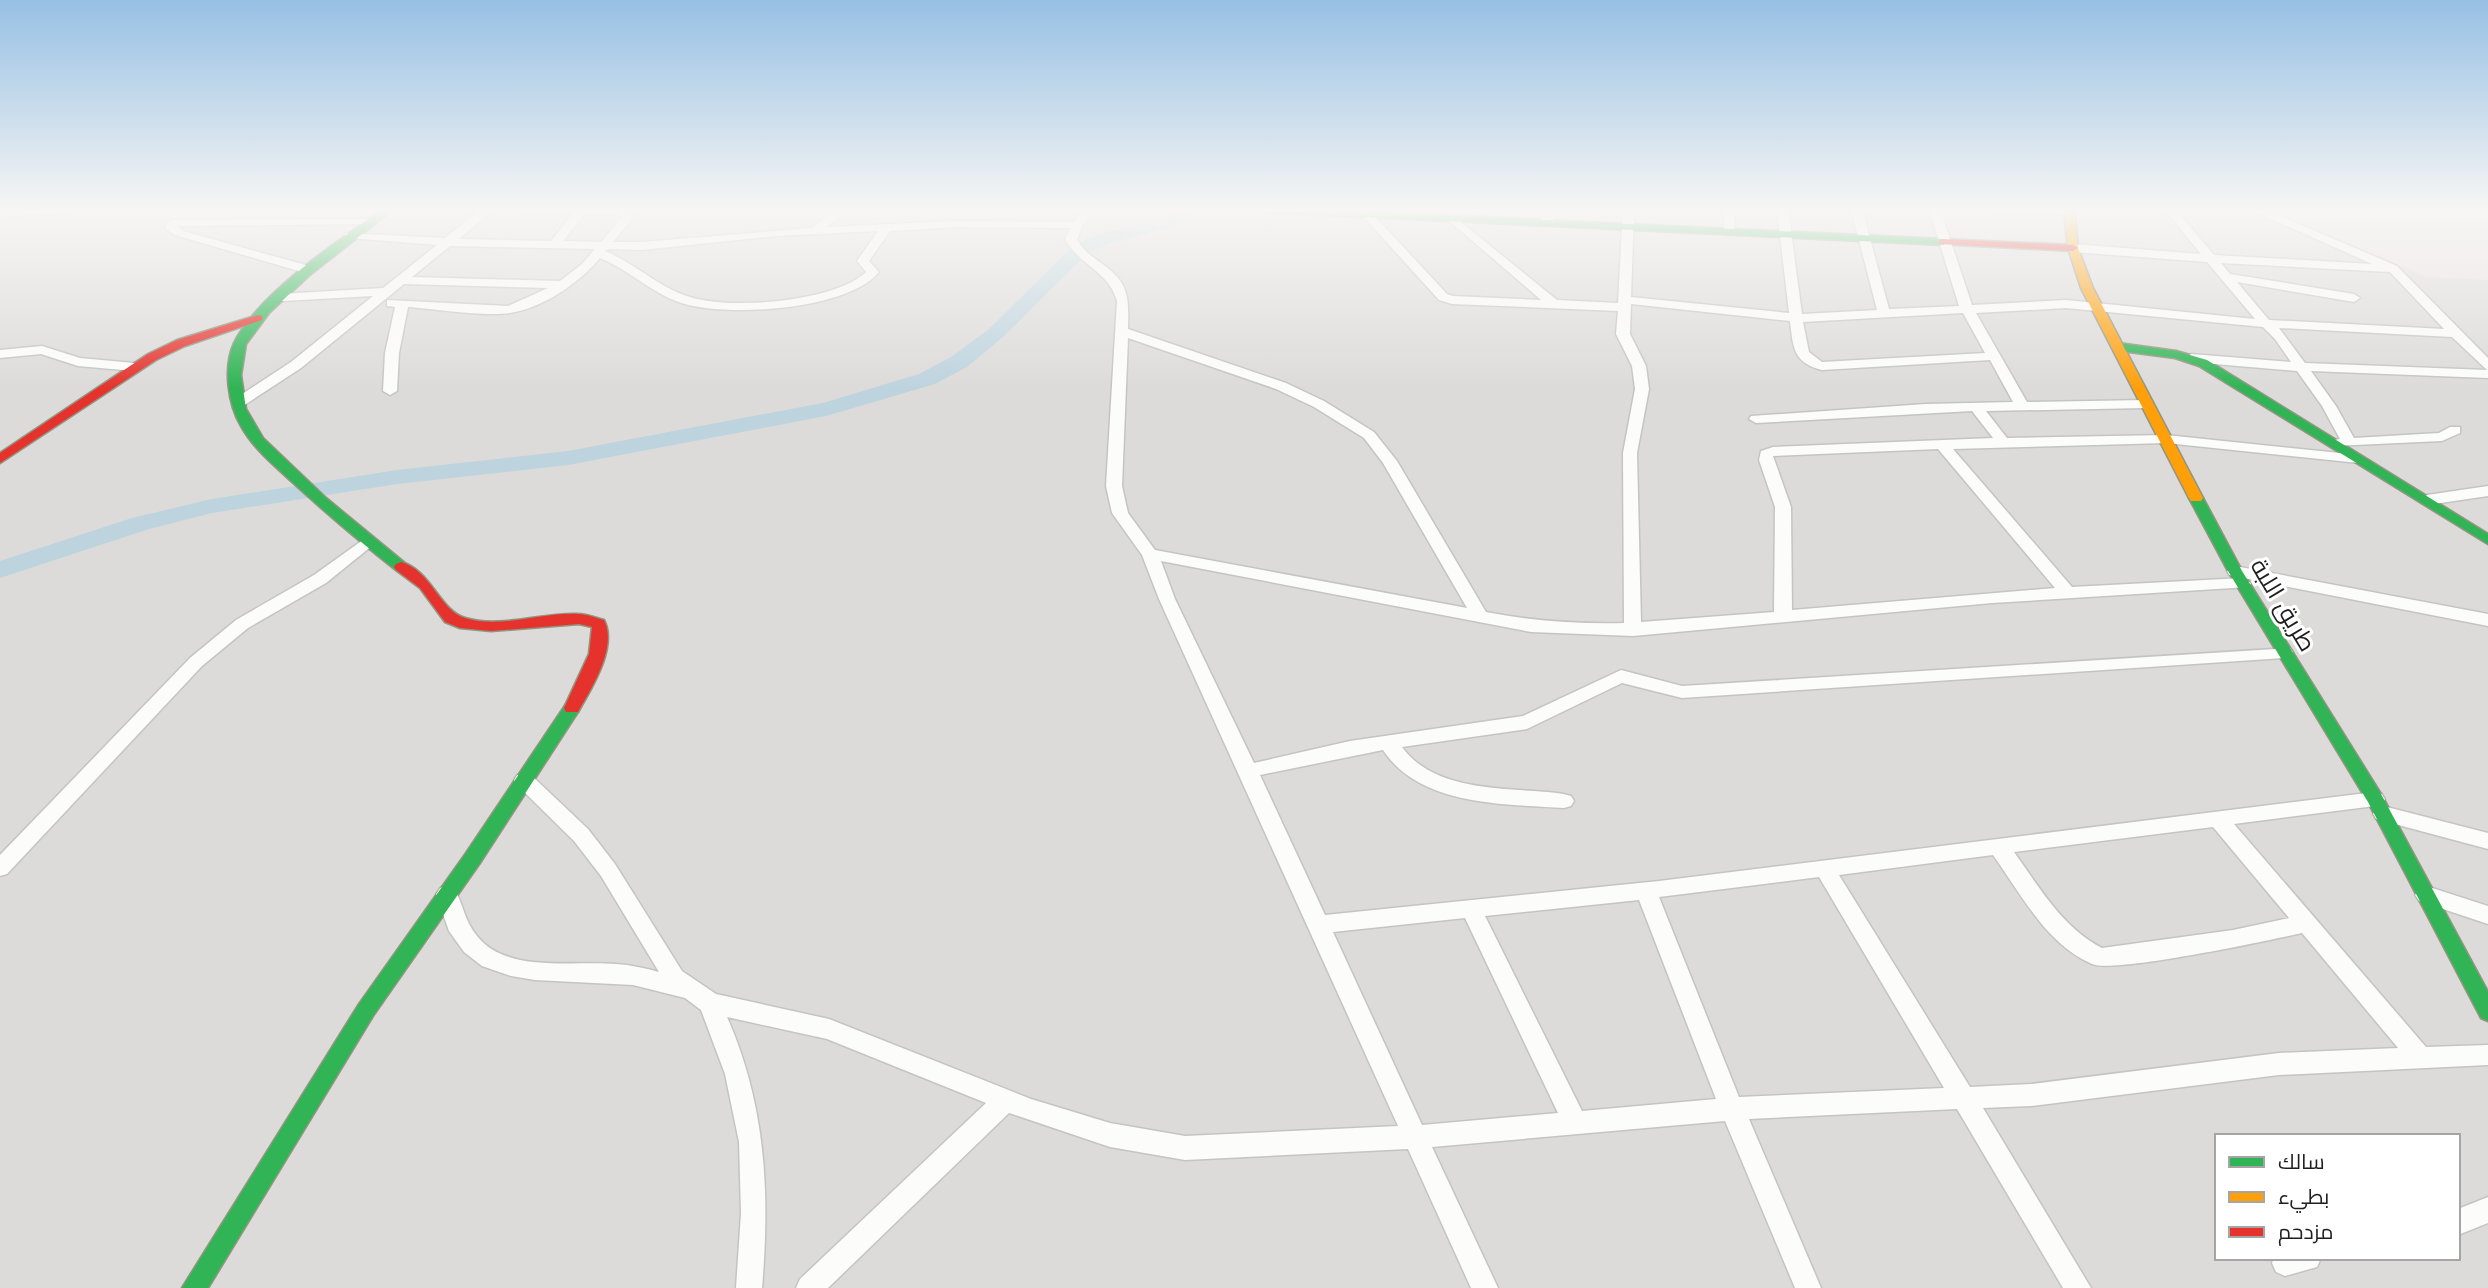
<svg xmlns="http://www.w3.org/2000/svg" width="2488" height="1288" font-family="Inter,Cairo,sans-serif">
  <rect width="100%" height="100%" fill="#edece7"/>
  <path fill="#dcdbd9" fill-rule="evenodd" d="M0,209h2488v1079h-2488zM2217,1136h241v122h-241z"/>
  <path fill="#eae1e4" d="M2261,209h227v71l-61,-3z"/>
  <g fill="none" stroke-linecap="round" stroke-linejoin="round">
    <path fill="#bdd3de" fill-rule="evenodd" d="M1181,209h22l-31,18 -61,16 -23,10 -85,84 -36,30 -32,17 -109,32 -258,49 -171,19 -185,29 -63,16 -149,49v-17l132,-43 80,-19 185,-29 171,-19 255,-48 96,-29 32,-17 38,-28 85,-84 23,-10 63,-16z"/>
    <defs>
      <path id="street" d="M26,209h47l-6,3 -67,5v-6z
        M481,209h13l-35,30 92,2 22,-28 -50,-1 -5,-3h107l9,8 -21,25h29l170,-14 24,-19h13l-22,18 129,-6 118,1 10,-13h11l-13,17 -5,14c6,10 14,16 24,23 28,19 28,34 27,66l158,54 38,18 50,31 23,29 89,151c46,9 91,12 138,11l-1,-170 12,-64 -3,-23 -16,-32 2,-23 -166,-7 -13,-4 -78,-86v-4h8l78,84 6,2 88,4 -94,-81v-4l4,-1 106,86 61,3 5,-94h11l-3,88 158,16 -12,-104h11l14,105 75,-4 -26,-101h11l27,100 70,-3 -30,-97h11l32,96 94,-5 189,19 -48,-57 -134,-10 -6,-4 6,-4 128,10 -37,-45h11l39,46 158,9 -123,-55h15l133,57 91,92v20l-177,-7 25,35 18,32 85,-5 11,-6h10v6l-18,8 -109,5v-6l7,-1 -18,-33 -25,-35 -106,-9 -7,-4 7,-4 100,8 -16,-23 -12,-12 -197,-19 -90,5 51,89 119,-2 7,4 -7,4 -160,3 21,27 159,-3 193,20 7,4 -7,4 -193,-20 -213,6 119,138 171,-9 -14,-3 -2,-4 8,-5 253,48v12l-245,-48 8,5 -2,4 -257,16 -359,33 -102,-4 -370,-71 14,38 79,164 96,-22 173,-25 98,-46 61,16 608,-38 3,4 -3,4 -6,2 -602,40 -60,-15 -95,46 -125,18c28,39 86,41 131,44 12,1 26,1 38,5l3,5 -3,5 -7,2c-61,-4 -144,-2 -181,-58l-123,25 65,140 334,-34 716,-89 7,2 3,5 -3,5 -7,2 -141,18 192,223 62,-2v20l-209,10 -248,31 -48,2 108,180h-28l-106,-179 -208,10 72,169h-26l-70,-167 -293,26 66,141h-27l-63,-139 -223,11 -75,-13 -101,-34 -181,175h-32l4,-9 186,-176 -159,-64 -100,-22c39,88 43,176 35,271h-26l5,-75 -2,-71 -14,-68 -24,-64 -16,-12 -52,-13 -98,-5 -24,-4 -29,-10 -18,-14 -15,-21 -13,-37 4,-6 7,-3 7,3c9,16 11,34 23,48 30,38 97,24 139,28 15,1 29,4 43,8l-58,-96 -27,-35 -57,-56 -3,-5 3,-5h14l57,54 27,35 67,107 34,23 113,25 202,80 79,24 75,13 213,-10 -239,-527 -17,-44 -30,-42 -6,-27 11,-185c-8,-29 -37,-36 -52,-61l5,-12 -114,-1 -66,4 -21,30 10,11c-31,38 -149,45 -194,32 -32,-9 -55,-34 -85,-46 -21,25 -57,50 -90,55 -25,4 -75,-4 -102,-6l-9,46 -2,38 -7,4 -7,-4 2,-38 10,-46 -8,-1v-6l121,6 40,-18 -144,-4 -103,84 -58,38h-10v-6l58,-38 82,-66 -90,5 -6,-4 2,-3 104,-6 54,-43 -87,-7 -6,-3 2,-2 99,5zM585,213l33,1 4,3 -21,25 -38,-1zM878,231l-21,30 9,11c-32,30 -135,38 -176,25 -31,-9 -55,-34 -85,-46l3,-2 34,1 135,-14zM450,246l145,3 -13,15 -22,17 -148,-4zM2221,263l169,9 54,57 -175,-9 -32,-38 117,20 6,-4 -6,-4 -124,-20zM1631,304l159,17c3,26 3,42 32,49l168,-10 23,42 -87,2 -175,12 -2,3 7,4 216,-12 21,27 -220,9 -12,4 -2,9 16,47 -1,105 -133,10 -4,-169 12,-64 -3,-23 -16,-32zM1963,313l22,40 -163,9 -13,-10 -6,-30zM2279,328l173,9 35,33 -182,-7zM1128,338l148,51 38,18 50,31 19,25 84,145 -312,-58 -27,-37 -6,-27zM1938,449l117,139 -263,22 -1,-103 -18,-51zM2213,827l76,91 -56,12 -131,18c-40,-21 -62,-60 -88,-96zM1993,855c28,39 53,89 99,109 21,10 179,-24 210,-31l96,115 -119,5 -248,31 -61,3 -131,-212zM1819,877l125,211 -205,9 -80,-200zM1639,900l77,199 -134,12 -97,-195zM1465,918l93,195 -136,12 -89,-193z
        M1546,209h11l-4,12 -6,3 -6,-3z
        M1724,209h11l-1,23 -10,-2z
        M1984,209h90l1,1 -6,3 -79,-1z
        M369,219l4,1v4l-195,2 5,5 130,36 2,3 -6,4 -134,-39 -9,-6v-6l6,-3z
        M42,346l38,12 54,5 7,4 -7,4 -56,-5 -37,-12 -41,4v-8z
        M2488,486v10l-61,9 -8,-5 8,-5z
        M367,537l6,2 2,3 -2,3 -47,38 -78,45 -46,38 -195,208 -7,2v-21l190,-197 46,-38 78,-45z
        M2383,806l105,27v16l-112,-30 -3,-5 3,-5z
        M2426,886l62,20v18l-69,-23 -4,-6 4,-6z
        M2488,1197v26l-30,12v-26z
        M2274,1258h47l-4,9 -32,9 -9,-4 -4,-9z"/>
      <path id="fast" d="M383,209h11l-83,65 -42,39 -23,31 -5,31 5,34 17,29 63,60 80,66 2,3 -2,3h-10c-36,-28 -71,-58 -105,-89 -18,-17 -38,-33 -50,-55 -13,-22 -18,-59 -7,-83 23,-48 105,-103 149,-134z
        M1256,209h61l626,30 5,3 -5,3 -682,-33z
        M2118,343l58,8 31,9 281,174v10l-289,-178 -24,-8 -61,-8v-6z
        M2196,494l7,4 39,73 139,223 107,198v29l-7,-3 -113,-216 -140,-231 -39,-73z
        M572,702l6,2 2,4 -2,4 -98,151 -107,153 -165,272h-26l177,-284 107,-151 100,-149z"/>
      <path id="slow" d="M2064,209h10l4,39 15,40 110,210 -2,3h-10l-2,-3 -108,-210 -13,-40z"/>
      <path id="jam" d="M1943,239l130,6 5,3 -5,3 -134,-7v-4z
        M258,315l4,1v4l-77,26 -29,14 -156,103v-10l148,-99 29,-14z
        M401,562c30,8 39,49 64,56 36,11 77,-6 113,-4 9,0 18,4 26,6 14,27 -13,69 -26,92h-12l-2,-4 25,-54 3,-27 -13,-3 -88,7 -31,-3 -15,-6 -25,-34 -24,-18 -2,-3 2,-3z"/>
    </defs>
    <use href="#street" stroke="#c4c4c2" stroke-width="3"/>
    <use href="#fast" stroke="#929680" stroke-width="3"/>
    <use href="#slow" stroke="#929680" stroke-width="3"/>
    <use href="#jam" stroke="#929680" stroke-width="3"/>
    <use href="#street" fill="#fcfcfb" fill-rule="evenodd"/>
    <use href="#fast" fill="#30b455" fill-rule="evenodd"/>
    <use href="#slow" fill="#ff9f0a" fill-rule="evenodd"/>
    <use href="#jam" fill="#e5322d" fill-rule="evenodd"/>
  </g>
  <linearGradient id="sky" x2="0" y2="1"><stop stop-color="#97c0e4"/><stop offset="0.54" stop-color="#f7f6f4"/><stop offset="1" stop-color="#f7f6f4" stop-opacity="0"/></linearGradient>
  <rect width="2488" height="389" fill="url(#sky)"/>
  <g text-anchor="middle" stroke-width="6" stroke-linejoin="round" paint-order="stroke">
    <g font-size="24" fill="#1f1f1f" stroke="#fff">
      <text transform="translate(2283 605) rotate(59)" y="8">طريق اللبة</text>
    </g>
  </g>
  <rect x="2215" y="1134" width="245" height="126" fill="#ffffff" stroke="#a5a5a5" stroke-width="2"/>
  <rect x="2229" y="1157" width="35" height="10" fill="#30b455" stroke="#a5a5a5" stroke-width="2"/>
  <text x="2278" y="1169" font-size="21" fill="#1f1f1f">سالك</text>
  <rect x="2229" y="1192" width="35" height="10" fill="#ff9f0a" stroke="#a5a5a5" stroke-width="2"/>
  <text x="2278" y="1204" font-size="21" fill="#1f1f1f">بطيء</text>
  <rect x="2229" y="1227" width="35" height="10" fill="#e5322d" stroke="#a5a5a5" stroke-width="2"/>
  <text x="2278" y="1239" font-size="21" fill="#1f1f1f">مزدحم</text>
</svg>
